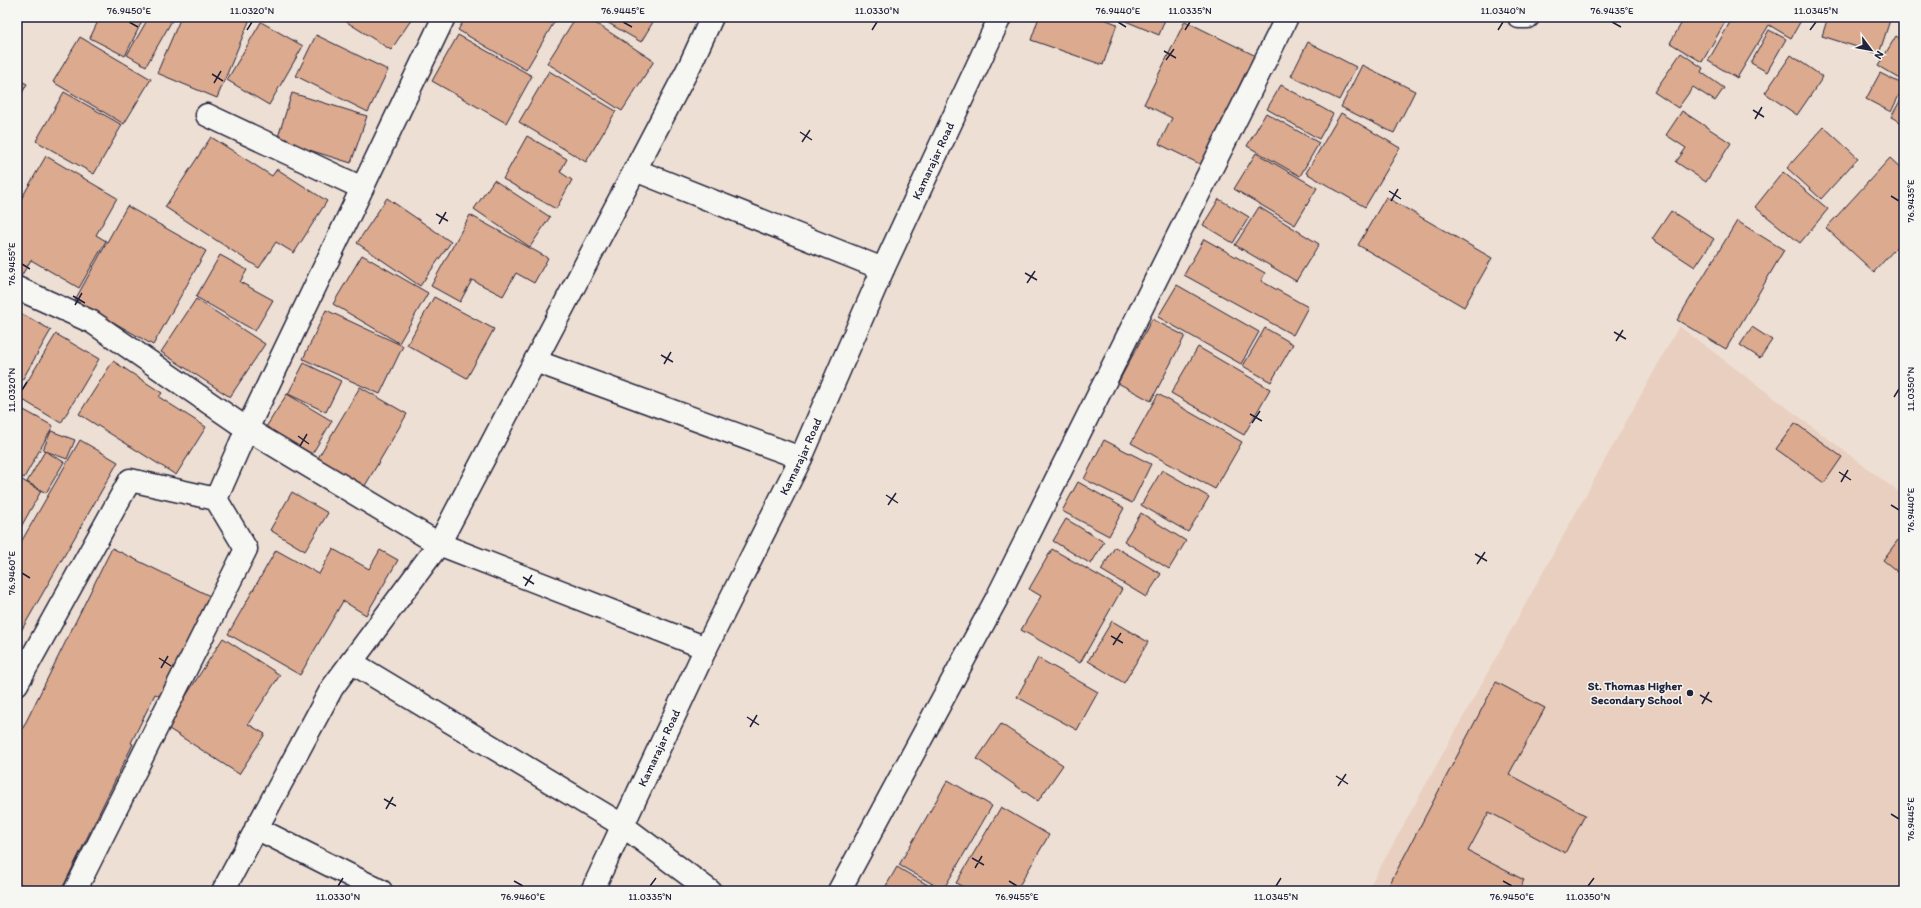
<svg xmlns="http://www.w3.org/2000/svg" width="1921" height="908" font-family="Itim,sans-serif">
  <rect width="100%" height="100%" fill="#eedfd4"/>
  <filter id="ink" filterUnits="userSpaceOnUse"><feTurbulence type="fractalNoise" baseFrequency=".025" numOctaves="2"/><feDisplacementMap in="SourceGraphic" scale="8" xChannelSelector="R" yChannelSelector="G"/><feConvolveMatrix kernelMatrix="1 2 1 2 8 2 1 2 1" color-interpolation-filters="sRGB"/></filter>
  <g filter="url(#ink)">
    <path fill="#e9cfbf" d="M1679,326l225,170v395h-537z"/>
    <path fill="#dcaa8e" stroke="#22223b" d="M100,17h44l-19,39 -35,-18z
      M149,17h25l-28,49 -19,-11z
      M181,17h64l5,2 -33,79 -60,-25z
      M344,17h69l-22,33 -49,-31z
      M466,17h87l3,2 -30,51 -68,-40z
      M576,17h10l68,44 -32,50 -75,-48z
      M598,17h58l-15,25z
      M1039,17h60l18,7 -14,41 -72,-25z
      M1124,17h42l-7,18 -36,-15z
      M1685,17h43l-26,45 -32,-19z
      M1733,17h70l-12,21 -22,-13 -32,53 -29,-17z
      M1828,17h63l-12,37 -57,-18z
      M1185,21l69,34 -52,110 -43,-21 13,-26 -28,-14z
      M261,22l42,24 -34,59 -42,-25z
      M1769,30l17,9 -19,33 -16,-9z
      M316,35l72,35 -20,42 -72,-36z
      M458,35l74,41 -26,47 -74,-42z
      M1896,36l8,5v40l-26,-15z
      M80,37l71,42 -27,45 -71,-42z
      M1308,42l48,25 -17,33 -48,-24z
      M1681,53l22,15 -2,4 23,16 -9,13 -22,-14 -15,21 -24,-16z
      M1791,55l32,22 -26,38 -32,-22z
      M1362,65l53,26 -21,42 -53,-26z
      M549,71l67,40 -30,51 -67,-40z
      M1880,73l24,12 -13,27 -25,-13z
      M17,79l10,5 -10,18z
      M1281,85l52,29 -14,25 -52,-30z
      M64,92l58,33 -28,49 -58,-33z
      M292,93l75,23 -16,47 -74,-23z
      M1904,94v30l-13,-7z
      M1682,111l49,32 -25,39 -30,-20 10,-14 -20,-13z
      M1266,113l53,30 -19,33 -53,-30z
      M1341,113l59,35 -35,59 -59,-34z
      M1824,127l34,31 -37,41 -34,-31z
      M527,136l40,23 -7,13 12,8 -16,29 -53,-30z
      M211,137l61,39 5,-7 50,32 -33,52 -18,-11 -17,26 -94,-61z
      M1256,153l61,35 -22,37 -61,-36z
      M46,156l71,42 -21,37 10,6 -27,47 -48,-28 -11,18 -3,-2v-70z
      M1890,158l14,13v68l-30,33 -48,-44z
      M1783,172l45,37 -28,34 -45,-36z
      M494,180l56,37 -20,30 -56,-38z
      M1386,197l106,61 -28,49 -106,-62z
      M387,198l64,44 -31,44 -63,-43z
      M1219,199l30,18 -16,26 -30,-18z
      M127,206l79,45 -53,94 -78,-45z
      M1259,207l60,37 -23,37 -61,-36z
      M1671,211l43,28 -19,28 -43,-28z
      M470,215l78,43 -14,25 -18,-10 -13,23 -31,-16 -12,22 -29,-16z
      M1737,221l47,29 -58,99 -49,-29z
      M1204,239l61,34 -4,8 47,26 -15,28 -109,-60z
      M220,255l27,15 -7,12 33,18 -18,31 -59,-34z
      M362,255l66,38 -29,50 -66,-39z
      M1177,285l82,47 -18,32 -83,-47z
      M434,297l60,32 -27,49 -60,-33z
      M196,299l69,45 -35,53 -69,-45z
      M326,310l77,36 -23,48 -77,-35z
      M17,311l34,19 -34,59z
      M1152,319l33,17 -34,65 -33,-18z
      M1752,327l20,13 -12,18 -20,-13z
      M1265,328l28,16 -22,38 -28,-16z
      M56,334l43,25 -38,64 -43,-26z
      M1198,347l72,42 -26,46 -73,-42z
      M113,361l49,32 -3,4 47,30 -30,48 -97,-61z
      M304,363l37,18 -15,31 -38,-18z
      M360,387l47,27 -48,82 -47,-28z
      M287,394l45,27 -20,33 -46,-27z
      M1158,394l84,48 -27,47 -84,-46z
      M20,408l33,18 -29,52 -7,-4v-60z
      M1795,423l47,34 -18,26 -48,-34z
      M51,431l24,9 -8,19 -24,-9z
      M80,440l38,22 -101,176v-89z
      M1104,440l47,24 -19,39 -48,-24z
      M45,451l19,11 -18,31 -19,-11z
      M1162,470l47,27 -21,35 -47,-27z
      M17,477l24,14 -24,43z
      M1078,482l46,26 -15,28 -47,-25z
      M292,492l36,21 -23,38 -35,-21z
      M1141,513l45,28 -17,28 -45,-28z
      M1066,519l38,23 -13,22 -38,-23z
      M1904,532v45l-21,-17z
      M1115,547l46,27 -15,23 -45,-27z
      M112,548l98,48 -50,100 -5,-2 -24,49 2,1 -72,147h-26l-18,-9v-142z
      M333,549l36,20 11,-19 18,10 -32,55 -23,-14 -43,74 -72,-41 48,-84 43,24z
      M1052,549l70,40 -42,74 -59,-33 20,-34 -12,-7z
      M1112,621l36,21 -24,41 -36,-22z
      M223,638l57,37 -32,49 17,10 -26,40 -73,-47z
      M1038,658l60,34 -21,38 -60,-33z
      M1496,682l49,26 -36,66 76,41 -20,38 -76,-41 -21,39 56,29 -6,11h-132z
      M1001,724l62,41 -25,36 -61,-42z
      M948,780l44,26 -49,84 -44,-25z
      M1001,807l48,28 -33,56h-46l-14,-8z
      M897,867l41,24h-55z"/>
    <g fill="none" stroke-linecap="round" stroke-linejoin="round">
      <defs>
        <g id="minor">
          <path d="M207,115l155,73"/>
          <path d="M635,170l248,99"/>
          <path d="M535,361l266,97"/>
          <path d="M216,499l31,-70 197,-412"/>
          <path d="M351,662l271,163 88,66"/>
          <path d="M17,684l113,-204 86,19 30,50 -171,342"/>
          <path d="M256,828l125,63"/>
          <path d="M223,891l109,-203 107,-144 251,-479 22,-48"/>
          <path id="s1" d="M592,891l114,-243 95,-190 82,-189 117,-252"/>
          <path d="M839,891l158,-293 290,-581"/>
        </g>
        <path id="tertiary" d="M1519,17h9
          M17,288l75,34 155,107 192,115 267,104"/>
      </defs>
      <use href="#minor" stroke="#22223b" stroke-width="25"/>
      <use href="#tertiary" stroke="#22223b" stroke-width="25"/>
      <use href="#minor" stroke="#f6f6f2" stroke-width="22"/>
      <use href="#tertiary" stroke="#f6f6f2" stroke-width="22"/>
    </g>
  </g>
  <path fill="none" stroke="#22223b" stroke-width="1.5" d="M129,22l9,5M623,22l9,5M1118,22l8,5M1612,22l9,5M247,30l5,-8M872,30l5,-8M1185,30l5,-8M1498,30l5,-8M1810,30l6,-8M1164,51l12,7M1166,60l8,-11M212,74l11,7M214,83l7,-12M1753,110l11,7M1755,119l7,-12M800,132l12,8M802,142l8,-12M1389,191l12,8M1891,196l8,5M1391,201l7,-12M436,214l12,7M439,224l7,-12M22,264l8,5M1025,273l12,7M1027,283l8,-12M73,296l12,7M75,305l7,-12M1614,332l12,7M1616,341l7,-11M661,355l12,7M664,364l7,-12M22,390l5,-8M1894,397l5,-8M1250,414l12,7M1252,423l8,-12M298,436l11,8M300,446l7,-12M1839,472l12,8M1841,482l7,-12M886,495l12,8M888,505l8,-12M1891,505l8,5M1475,554l12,7M1477,564l8,-12M22,573l8,5M523,577l11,7M525,586l7,-11M1111,636l12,7M1113,645l8,-12M159,658l12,8M161,668l7,-12M1700,695l12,7M1702,704l7,-12M747,717l12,8M750,727l7,-12M1336,776l12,8M1338,786l8,-12M384,799l12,7M386,809l7,-12M1891,814l8,5M972,858l12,7M975,868l7,-12M514,881l9,5M1009,881l8,5M1503,881l9,5M338,886l5,-8M650,886l6,-8M1276,886l5,-8M1588,886l6,-8"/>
  <circle fill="#22223b" stroke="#f6f6f2" stroke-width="1.5" cx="1690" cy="693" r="4"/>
  <g text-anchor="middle" stroke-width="3" stroke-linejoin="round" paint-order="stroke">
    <g font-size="12" fill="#22223b" stroke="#f6f6f2">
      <text dy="4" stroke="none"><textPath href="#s1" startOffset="806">Kamarajar Road</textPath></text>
      <text dy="4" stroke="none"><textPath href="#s1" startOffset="482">Kamarajar Road</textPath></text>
      <text dy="4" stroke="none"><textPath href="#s1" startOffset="158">Kamarajar Road</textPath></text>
    </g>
    <g font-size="12" font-weight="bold" fill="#22223b" stroke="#f6f6f2" text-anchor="end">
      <text x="1682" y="690">St. Thomas Higher<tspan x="1682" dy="14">Secondary School</tspan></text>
    </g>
  </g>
  <rect width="1921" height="908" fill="none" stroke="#f6f6f2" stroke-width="44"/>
  <g transform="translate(1871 50) rotate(122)" stroke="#f6f6f2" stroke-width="3" paint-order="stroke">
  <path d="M0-3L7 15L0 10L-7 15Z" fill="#22223b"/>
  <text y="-6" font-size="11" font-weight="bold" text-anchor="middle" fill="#22223b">N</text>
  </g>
  <rect x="22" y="22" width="1877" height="864" fill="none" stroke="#22223b" stroke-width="1.5"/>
  <g font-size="10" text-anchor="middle" fill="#22223b">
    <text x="129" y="14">76.9450°E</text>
    <text x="252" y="14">11.0320°N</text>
    <text x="623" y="14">76.9445°E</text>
    <text x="877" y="14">11.0330°N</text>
    <text x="1118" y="14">76.9440°E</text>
    <text x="1190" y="14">11.0335°N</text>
    <text x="1503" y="14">11.0340°N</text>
    <text x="1612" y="14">76.9435°E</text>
    <text x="1816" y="14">11.0345°N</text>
    <text transform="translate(1910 201) rotate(-90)" y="4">76.9435°E</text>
    <text transform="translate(11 264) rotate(-90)" y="4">76.9455°E</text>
    <text transform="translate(1910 389) rotate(-90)" y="4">11.0350°N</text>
    <text transform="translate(11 390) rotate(-90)" y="4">11.0320°N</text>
    <text transform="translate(1910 510) rotate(-90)" y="4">76.9440°E</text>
    <text transform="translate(11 573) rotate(-90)" y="4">76.9460°E</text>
    <text transform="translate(1910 819) rotate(-90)" y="4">76.9445°E</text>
    <text x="338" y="900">11.0330°N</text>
    <text x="523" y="900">76.9460°E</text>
    <text x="650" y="900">11.0335°N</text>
    <text x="1017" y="900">76.9455°E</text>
    <text x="1276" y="900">11.0345°N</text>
    <text x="1512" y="900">76.9450°E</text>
    <text x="1588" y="900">11.0350°N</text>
  </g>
</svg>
